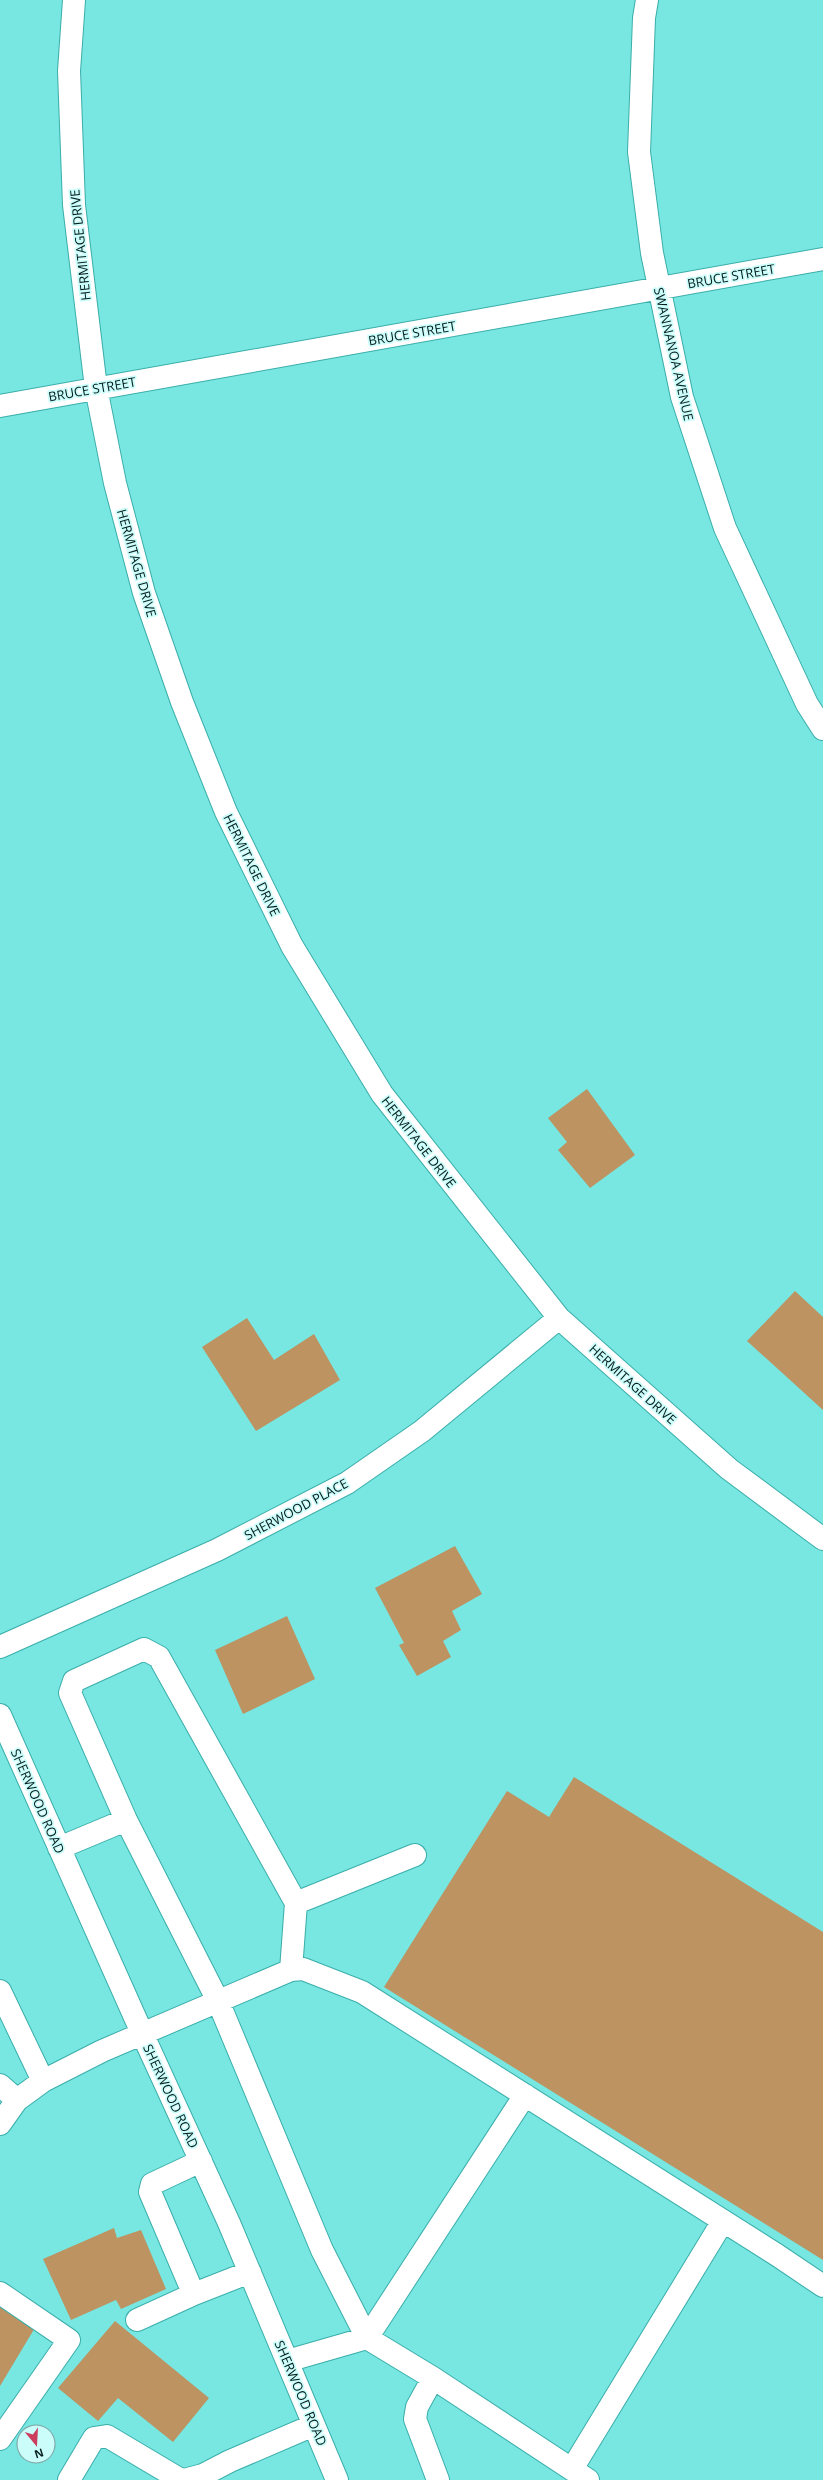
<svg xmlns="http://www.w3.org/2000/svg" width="823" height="2480" font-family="'Open Sans',sans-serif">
  <rect width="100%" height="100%" fill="#78e6e1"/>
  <path fill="#bc9361" d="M587,1089l48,66 -45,33 -32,-38 9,-8 -19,-24z
    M795,1291l28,26v93l-76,-69z
    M247,1318l27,42 40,-26 26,46 -84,51 -54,-84z
    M455,1546l27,48 -30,17 9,19 -18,11 8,16 -34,19 -18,-31 5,-2 -29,-55z
    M287,1616l28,63 -72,35 -28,-64z
    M574,1777l249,155v328l-439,-273 123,-196 42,26z
    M114,2228l3,10 24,-8 25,59 -45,20 -5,-9 -45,20 -28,-61z
    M0,2299l39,22 -39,65z
    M115,2321l94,77 -36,44 -55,-44 -20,23 -40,-33z"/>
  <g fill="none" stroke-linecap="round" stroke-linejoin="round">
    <defs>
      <path id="minor" d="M74,0l-5,71 5,134 22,183 19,95 29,110 38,109 44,110 66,134 90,148 177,224 170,151 94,70
        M647,0l-3,18 -5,134 13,101 30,144 43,131 82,176 16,25
        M0,406l823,-147
        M0,1647l217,-97 130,-67 75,-52 137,-113
        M0,1715l142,318 87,190 108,257
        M59,1848l67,-28
        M296,1903l-137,-246 -15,-8 -70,32 -4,12 56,127 92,181 104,249 45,88 158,-243
        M291,1970l5,-67 119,-48
        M0,1991l43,90
        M0,2085l17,15
        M0,2124l17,-24 26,-19 59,-30 189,-81 12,-1 59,23 415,263 46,31
        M201,2161l-49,23 -2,8 41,96 3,6 56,-22
        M0,2293l69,47 -69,99
        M137,2320l57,-26
        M287,2361l80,-23 66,40 155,102
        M433,2378l-16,29 -2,12 23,61
        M572,2469l151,-248
        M69,2480l25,-42 13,-2 74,44
        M184,2480l19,-5 27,-14 84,-36"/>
    </defs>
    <use href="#minor" stroke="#3aaeaa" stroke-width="24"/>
    <use href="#minor" stroke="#fff" stroke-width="22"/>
  </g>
  <g text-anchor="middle" stroke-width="3.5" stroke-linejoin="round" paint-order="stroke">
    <g font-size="13" fill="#051d1c" stroke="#cbfdfa">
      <text transform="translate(80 245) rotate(-96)" y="5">HERMITAGE DRIVE</text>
      <text transform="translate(731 276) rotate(-10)" y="5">BRUCE STREET</text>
      <text transform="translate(412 333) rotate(-10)" y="5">BRUCE STREET</text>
      <text transform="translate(674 354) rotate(77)" y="5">SWANNANOA AVENUE</text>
      <text transform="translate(92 389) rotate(-10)" y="5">BRUCE STREET</text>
      <text transform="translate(137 563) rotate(74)" y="5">HERMITAGE DRIVE</text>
      <text transform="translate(252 865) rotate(64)" y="5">HERMITAGE DRIVE</text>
      <text transform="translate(419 1142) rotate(52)" y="5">HERMITAGE DRIVE</text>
      <text transform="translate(633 1384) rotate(42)" y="5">HERMITAGE DRIVE</text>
      <text transform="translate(296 1509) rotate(-28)" y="5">SHERWOOD PLACE</text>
      <text transform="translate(38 1801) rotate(66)" y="5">SHERWOOD ROAD</text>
      <text transform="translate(171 2096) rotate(65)" y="5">SHERWOOD ROAD</text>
      <text transform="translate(301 2393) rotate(67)" y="5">SHERWOOD ROAD</text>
    </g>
  </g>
  <g transform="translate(36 2444) rotate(162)"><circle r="19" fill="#cbfdfa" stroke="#7ca3a1"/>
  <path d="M0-3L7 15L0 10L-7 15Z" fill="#cd3d5e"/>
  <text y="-6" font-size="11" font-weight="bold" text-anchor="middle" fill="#051d1c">N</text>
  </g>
</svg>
